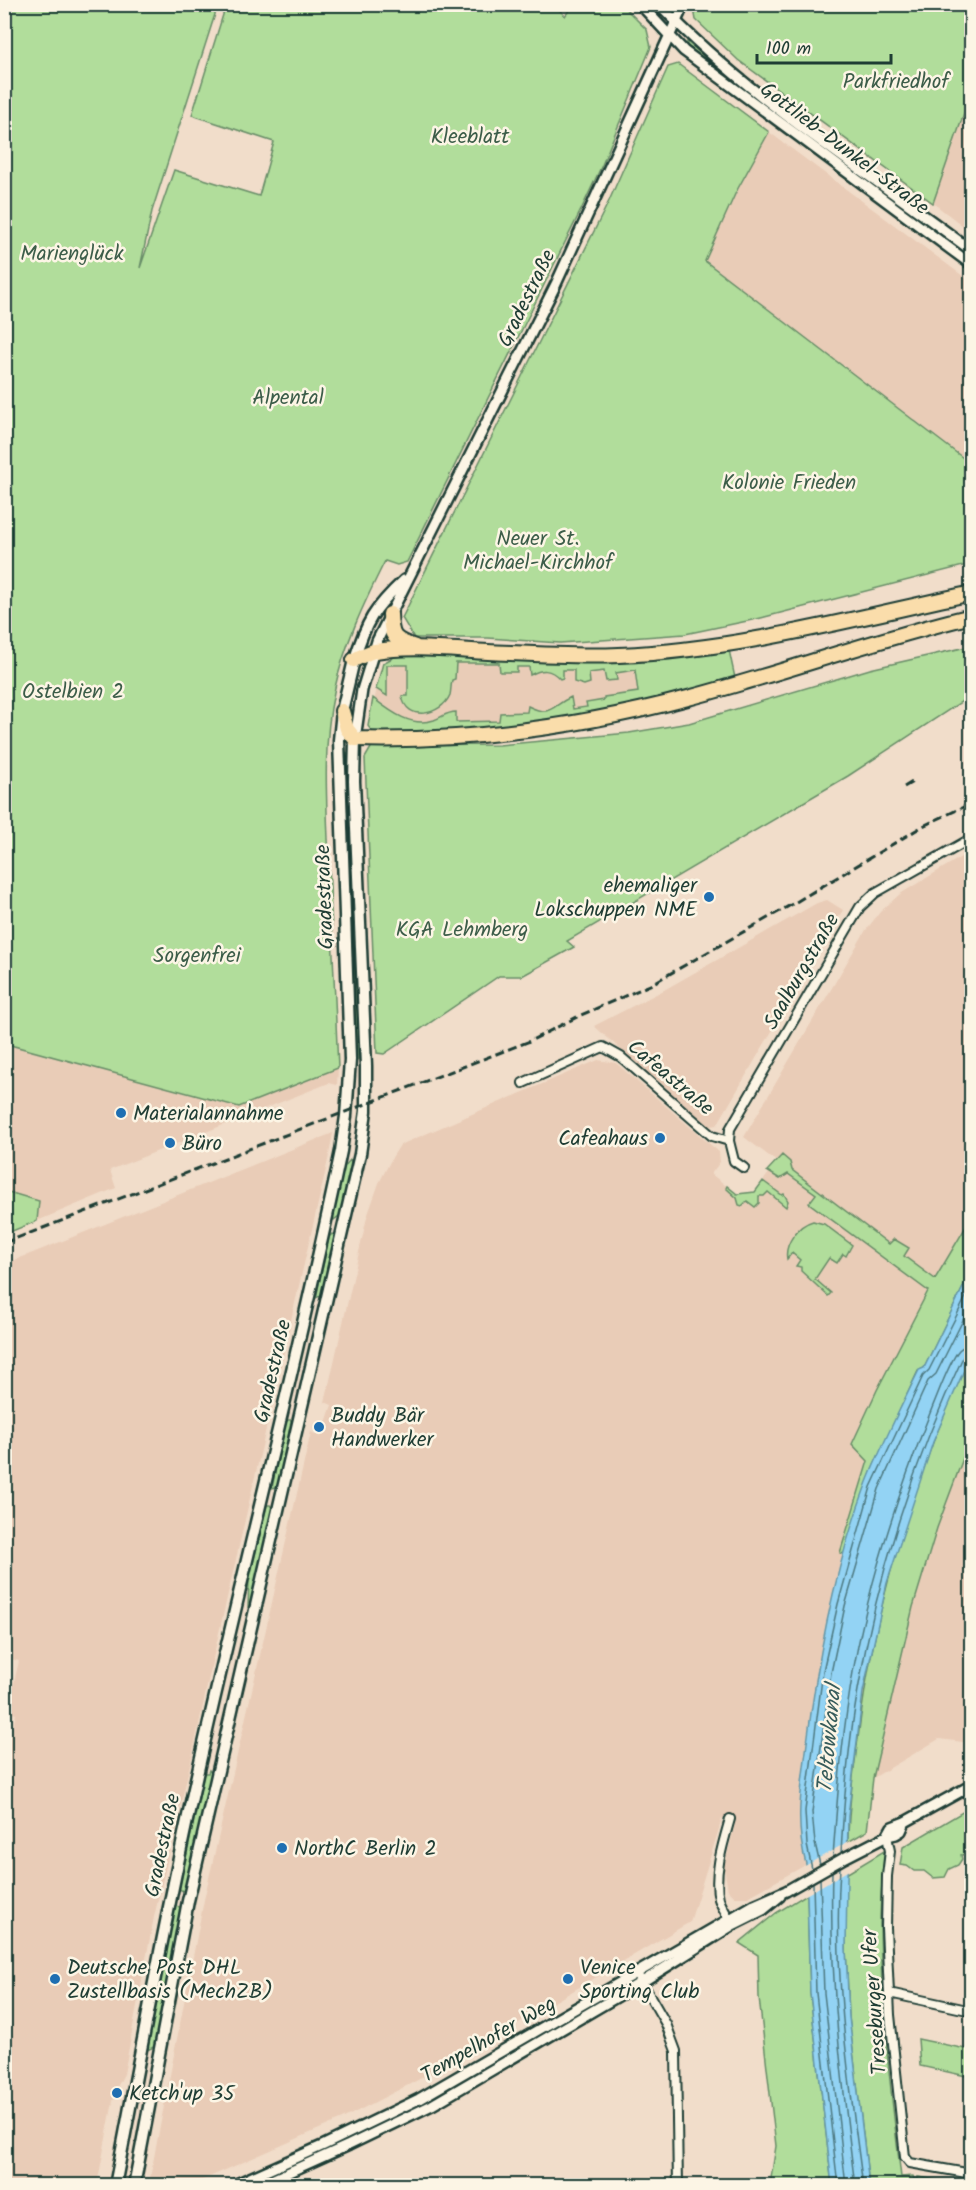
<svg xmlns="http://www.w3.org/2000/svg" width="976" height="2190" font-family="Kalam,sans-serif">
  <rect width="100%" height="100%" fill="#f1ddca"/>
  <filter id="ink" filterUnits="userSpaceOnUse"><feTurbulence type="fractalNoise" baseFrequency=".0167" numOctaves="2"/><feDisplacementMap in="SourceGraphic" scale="12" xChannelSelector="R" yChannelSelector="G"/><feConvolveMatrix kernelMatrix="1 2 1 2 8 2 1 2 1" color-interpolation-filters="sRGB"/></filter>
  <g filter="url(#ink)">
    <path fill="#e9ccb7" d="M971,93v139l-38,-29z
      M769,132l202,150v182l-266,-203 31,-69z
      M396,656l108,2 231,20 -170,41 -197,7 15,-63z
      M971,851v892l-32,-4 -66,39 -6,53 -119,66h-13l-7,-7 -4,-22 12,-48 -14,-1 -32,103 -243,143 -105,54 -151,66h-32l-9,-7 54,-278 107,-468 10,5 11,-32 -7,-3 42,-185 12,-34 14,-27 7,-11 198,-85 18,3 103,89 1,10 -9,12 26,20 18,-2 22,-30 -33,-25 122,-207 14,-18 20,-18z
      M827,900l16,10 -126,215 -8,1 -115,-100 70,-36 153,-87z
      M9,1045l230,62 99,-39 -1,17 -8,-2 -219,87 6,18 -79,33 2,-20 -34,-10 -1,-136z
      M333,1133l-5,27 -116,503 -18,85 -40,169 -30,157 -9,17 -18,94h-92l-1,-422 12,-49 -9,-2 12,-51 -15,-4 1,-393z"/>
    <path fill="#b1dd9b" stroke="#688d68" stroke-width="1.5" d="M554,4l11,12 8,-11h49l25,25 4,17 -49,118 -21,45 -174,352 -10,3 -12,-4c-21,42 -41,84 -51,131 -12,56 -7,114 -5,172 3,68 6,136 9,204l-99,39 -229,-62 -5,10v-1050h213l-66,206 -12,57 34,-98 85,26 15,-54 -82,-27 34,-110z
      M697,4l274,1v88l-38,110 -195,-143 -42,-40 -2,-11z
      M687,42l34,29 17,10 233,173v7l-268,-200 -17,-15z
      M678,64l91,68 -33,60 -31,69 266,203v100l-214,55 -72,15 -125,9 -72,-5h-74l-12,-20 207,-417 59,-134z
      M971,646v47l-7,7 -116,76 -281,165 7,6 -52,29h-23l-115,78 -7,-1 -12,-295 7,-12 127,-1 130,-12 60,-10 181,-54z
      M729,650l6,28c-73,22 -149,42 -224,49 -46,4 -92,6 -138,6l-5,-7 5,-28c17,13 38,30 61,22 8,-3 13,-8 22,-8v10l43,-1 1,-8 27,-1 1,-6c24,12 23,0 43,-9l2,12 14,-2 -1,-4 18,-3v-3l34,-5 -3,-22 -19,3 1,7 -11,1 -2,-10 -15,2 1,10 -6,2 -10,-3v-12h-11v8l-3,1c-10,-11 -18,-10 -30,-4l-1,-8h-12v5h-17l-1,-9h-43l-1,16 -3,1c-1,4 -1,11 -2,15 -9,21 -44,27 -48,1h6v-31h-21v31l-11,-7 7,-26 13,-7 108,2z
      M345,752l3,1v42l12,260 -2,5 -14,-265z
      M782,1155l8,7 2,8 97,74 5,-5 15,9 -5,8 31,23 32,-54 4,-12v58l-47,97 -6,3 -46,99 -27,84 -5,-1 28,-92 -16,-17 25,-54 51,-99 -119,-88 7,-9 -28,-20 -8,5 -13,-8z
      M350,1160l2,6 -12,49 -6,5 -1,-4 11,-49z
      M763,1181l19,14 2,-1 4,7 -2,6 -18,-15 -4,4h-5v7l-4,4 -8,-6 -5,5 -3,-1 -2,-7 -11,-10 1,-2 10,8 18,-2z
      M5,1191l34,10 -2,20 -32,13z
      M813,1221l11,3 28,21 -6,11 -3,-2 -6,9 -8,-5 -14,21 16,14 -3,3 -27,-25v-4l-5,-1 4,-6 -8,-7 -5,6c-3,-15 11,-34 26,-38z
      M332,1234l3,2 -12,56 -1,3 -6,3 13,-61z
      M971,1354v83l-34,91 -24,79 -40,171 -6,53 -19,11c0,-33 5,-64 9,-96 16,-135 56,-269 114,-392z
      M288,1420h3v2l-12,60 -3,5 -4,1 13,-65z
      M267,1505h3l3,4 -23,97 -2,1 1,-28z
      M209,1770l3,3 -26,116 -3,2 -4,-2 25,-116h4z
      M971,1807v47l-10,1 1,4 -4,6 -9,4 -4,8 -12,1 -9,-7h-10l-7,-5 -7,-1 3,-18z
      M884,1851c-1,25 -4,49 -4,74 1,84 11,169 21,252l12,-1 1,3h4v-2l48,8h-97l-20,-168 -3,-69v-74z
      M807,1894l3,99 22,192h-62l6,-39 -17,-148 -1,-43 -19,-12 37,-30z
      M175,1906l6,1 -27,140 -7,3z
      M624,1984l2,3 -154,90 -2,-3z
      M918,2039l53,11v27l-51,-11z"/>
    <path fill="#93d3f4" stroke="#6597a7" stroke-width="1.5" d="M971,1271v83l-38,88 -46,141 -24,109 -15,124 -2,132 3,69 20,168 -37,1 -22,-193 -4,-129c-12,-44 -4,-78 1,-121 11,-88 28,-178 60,-261 15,-38 34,-75 52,-112l5,-2z"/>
    <path fill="#f1ddca" d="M851,1840l-2,30 -45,26 -1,-29z"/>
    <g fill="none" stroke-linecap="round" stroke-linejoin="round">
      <path stroke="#4d7981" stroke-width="1.5" d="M841,1853c3,-54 7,-109 17,-163 19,-113 56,-230 105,-333l9,-4
        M833,1857c4,-55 8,-111 17,-167 15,-96 46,-192 82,-282 6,-14 18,-48 27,-58 4,-4 8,-4 13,-4
        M820,1865l-5,-22 -3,-31 19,-139 14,-67 34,-117 49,-108 8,-7 36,-72
        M840,1867c-7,106 9,214 23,319
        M812,1869l-5,-24 -2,-34 18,-140 15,-67 33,-117 52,-111 6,-6 43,-85
        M832,1872c-3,105 10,209 23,314
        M820,1878l4,115 22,193
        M813,1883l3,110 22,193"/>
      <defs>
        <path id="minor" d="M523,1083l80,-36 18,10 91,79 17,5
          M744,1168l-10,-7 -5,-20 1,-12 130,-222 15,-14 97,-55
          M730,1819c-7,24 -17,56 -11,80 3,9 9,17 13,25
          M887,1836l3,15 -3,25 -1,52 4,87 15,142 5,6 62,11
          M639,1977l27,47 10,27 2,135
          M889,1993l83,18"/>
        <path id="tertiary" d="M640,4l44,47 288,214
          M659,4c89,94 209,168 313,247
          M354,660c12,-38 20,-52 50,-80
          M355,739l7,-49 15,-49 179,-357 128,-280
          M887,1836l5,-9 13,-5 67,-37
          M232,2186l90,-40 97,-47 335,-194 32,-14 58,-33 43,-22 9,-2 5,-3 4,-9
          M258,2186l91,-41 83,-40 210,-123 91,-57 30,-15 17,-14"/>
        <path id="secondary" d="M115,2186c26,-135 50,-269 80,-402 47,-212 102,-421 146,-633l5,-35 4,-56 -11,-320 3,-29 12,-51
          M134,2186l54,-285 172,-747 6,-43v-45l-12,-285 1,-42"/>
        <path id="motorway" d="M390,614c1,23 3,26 25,33
          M354,660c6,-3 14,-8 21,-9 37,-6 76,-1 113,1 44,2 87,5 131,3 120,-5 236,-37 353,-62
          M342,711l5,18 8,10c112,3 224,-12 333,-41 95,-25 187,-59 284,-82"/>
      </defs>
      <use href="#minor" stroke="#1f3d34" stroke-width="12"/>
      <use href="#tertiary" stroke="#1f3d34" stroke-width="14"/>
      <use href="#secondary" stroke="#1f3d34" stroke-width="15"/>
      <use href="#motorway" stroke="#1f3d34" stroke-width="18"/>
      <use href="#minor" stroke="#fcf5e5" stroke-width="8"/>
      <use href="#tertiary" stroke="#fcf5e5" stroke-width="9"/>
      <use href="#secondary" stroke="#fcf5e5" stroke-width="10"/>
      <use href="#motorway" stroke="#faddab" stroke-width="14"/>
      <path stroke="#1f3d34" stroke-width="3" stroke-dasharray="9 4.5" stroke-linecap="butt" d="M904,787l10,-6
        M4,1243l526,-202 49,-25 71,-31 146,-83 127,-76 49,-23"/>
    </g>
  </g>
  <g fill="#1f6fb2" stroke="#fcf5e5" stroke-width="2">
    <circle cx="709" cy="897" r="6"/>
    <circle cx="121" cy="1113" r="6"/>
    <circle cx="660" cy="1138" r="6"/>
    <circle cx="170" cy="1143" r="6"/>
    <circle cx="319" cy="1427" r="6"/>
    <circle cx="282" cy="1848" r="6"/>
    <circle cx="55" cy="1979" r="6"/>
    <circle cx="568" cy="1979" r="6"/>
    <circle cx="117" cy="2093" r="6"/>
  </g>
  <g text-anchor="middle" stroke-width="5" stroke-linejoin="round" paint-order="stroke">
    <g font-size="21" fill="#3c5d49" stroke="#fcf5e5">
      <text x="896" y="88">Parkfriedhof</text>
      <text x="470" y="143">Kleeblatt</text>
      <text x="72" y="260">Marienglück</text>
      <text x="288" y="404">Alpental</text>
      <text x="789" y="489">Kolonie Frieden</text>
      <text x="538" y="545">Neuer St.<tspan x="538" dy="24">Michael-Kirchhof</tspan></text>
      <text x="73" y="698">Ostelbien 2</text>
      <text x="462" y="936">KGA Lehmberg</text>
      <text x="197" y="962">Sorgenfrei</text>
    </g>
    <g font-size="21" fill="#1f3d34" stroke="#fcf5e5">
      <text transform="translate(845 148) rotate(37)" y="7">Gottlieb-Dunkel-Straße</text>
      <text transform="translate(526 298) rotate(-64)" y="7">Gradestraße</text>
      <text transform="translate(324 897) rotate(-92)" y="7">Gradestraße</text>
      <text transform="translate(801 971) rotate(-60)" y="7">Saalburgstraße</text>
      <text transform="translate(671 1077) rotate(40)" y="7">Cafeastraße</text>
      <text transform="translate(272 1371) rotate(-77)" y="7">Gradestraße</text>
      <text transform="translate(162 1845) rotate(-78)" y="7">Gradestraße</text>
      <text transform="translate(874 2002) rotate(-94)" y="7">Treseburger Ufer</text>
      <text transform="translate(488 2039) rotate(-30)" y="7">Tempelhofer Weg</text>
    </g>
    <g font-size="21" fill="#1f3d34" stroke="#fcf5e5" text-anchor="start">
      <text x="697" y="892" text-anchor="end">ehemaliger<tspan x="697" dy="24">Lokschuppen NME</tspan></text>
      <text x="133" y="1120">Materialannahme</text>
      <text x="648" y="1145" text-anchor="end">Cafeahaus</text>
      <text x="182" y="1150">Büro</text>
      <text x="331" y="1422">Buddy Bär<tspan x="331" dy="24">Handwerker</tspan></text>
      <text x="294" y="1855">NorthC Berlin 2</text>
      <text x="67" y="1974">Deutsche Post DHL<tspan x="67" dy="24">Zustellbasis (MechZB)</tspan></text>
      <text x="580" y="1974">Venice<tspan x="580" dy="24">Sporting Club</tspan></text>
      <text x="129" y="2100">Ketch'up 35</text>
    </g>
    <g font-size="22" font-style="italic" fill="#365b5a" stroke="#fcf5e5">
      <text transform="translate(828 1739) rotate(-85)" y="8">Teltowkanal</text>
    </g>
  </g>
  <rect width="976" height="2190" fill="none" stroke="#fcf5e5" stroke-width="24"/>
  <rect x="12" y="12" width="952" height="2166" fill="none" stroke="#1f3d34" stroke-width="2" filter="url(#ink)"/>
  <path d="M757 54v9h134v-9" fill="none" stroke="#1f3d34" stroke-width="3"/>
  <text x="766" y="54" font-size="18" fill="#1f3d34" stroke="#fcf5e5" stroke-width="4.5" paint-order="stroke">100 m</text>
</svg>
